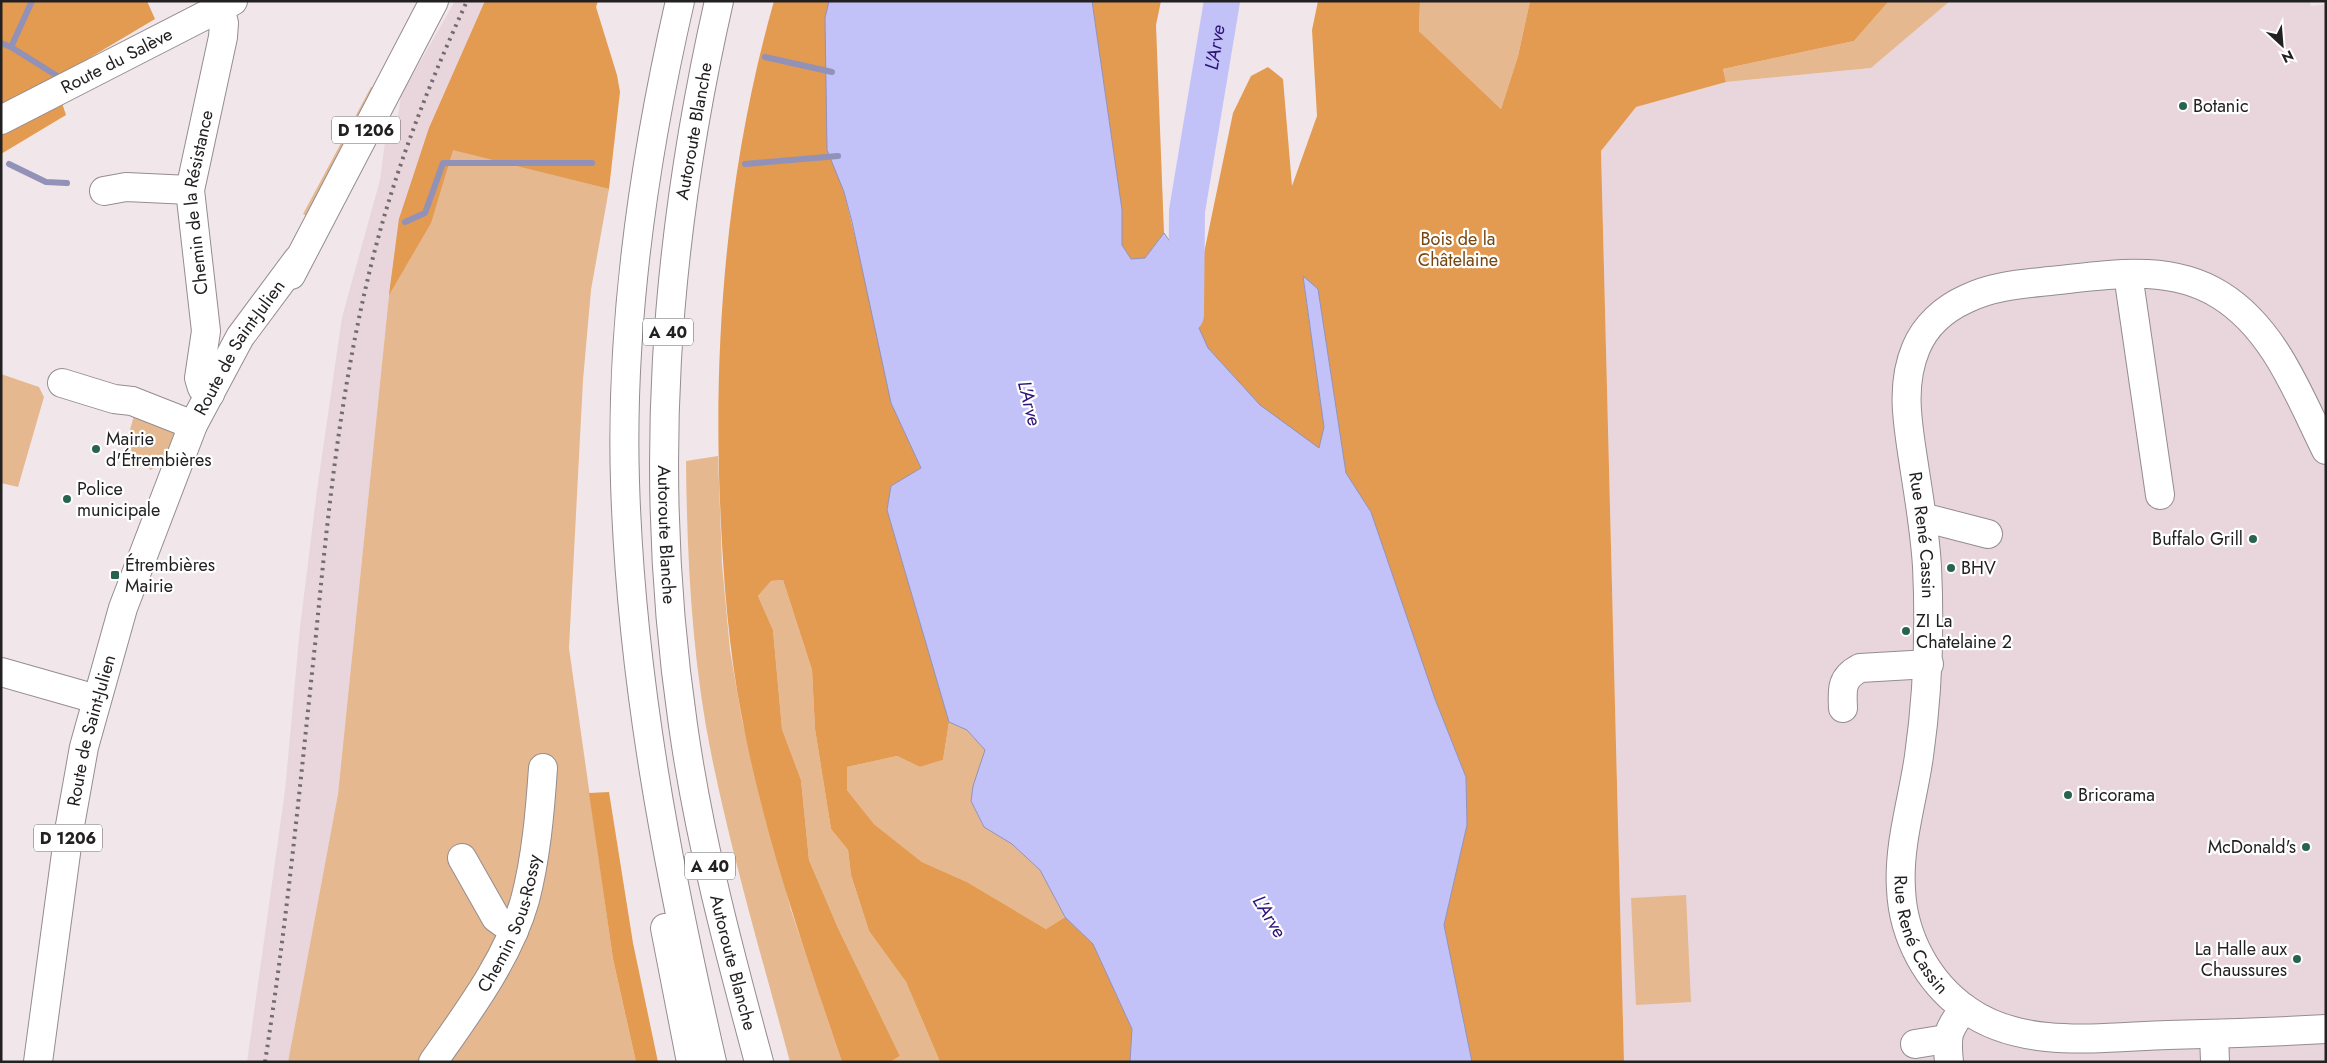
<svg xmlns="http://www.w3.org/2000/svg" width="2327" height="1063" font-family="Jost,sans-serif">
  <rect width="100%" height="100%" fill="#f1e7eb"/>
  <path fill="#e8d6dc" d="M455,1h30l-56,127 -30,91 -10,76 -51,499 -50,268h-41l38,-272 15,-163 17,-137 25,-173 38,-137 5,-38 13,-25 3,-22z
    M1950,1h360l1,5 15,-2v1058h-702l-23,-911 34,-44 91,-25 145,-14z"/>
  <path fill="#e5b88f" d="M485,1l-32,148 156,40 -18,101 -8,90 -14,268 44,311 23,103h-348l50,-268 51,-499 10,-76 30,-91z
    M1420,1h110l-12,55 -17,53 -82,-78z
    M1889,1h61l-79,67 -145,14 -3,-13 131,-28z
    M371,87l5,2 -68,128 -5,-3z
    M1,374l38,13 5,10 -26,90 -17,-4z
    M136,409l43,18 -14,37 -15,6 -2,-6 -15,5 -2,-5 -8,3 -2,-7z
    M718,456l4,108 8,86 12,70 49,190 51,152h-52c-27,-101 -57,-202 -78,-304 -20,-97 -25,-198 -26,-297z
    M783,580l29,90 3,59 16,100 17,21 3,25 18,56 37,51 34,80h-50l10,-6 -62,-128 -29,-68 -8,-80 -19,-51 -9,-99 -15,-34 13,-15z
    M949,722l18,8 18,20 -12,36 -2,15 13,26 28,17 28,26 25,47 -19,12 -79,-47 -45,-20 -48,-38 -27,-34v-23l50,-11 23,11 23,-7z
    M1686,895l5,107 -55,3 -5,-107z"/>
  <path fill="#e39a51" d="M1,1h146l8,18 -101,60 12,36 -65,39z
    M485,1h113l-2,6 21,68 3,17 -11,97 -156,-39 -22,73 -42,72 10,-76 30,-91z
    M774,1h55l-4,17 19,174 27,110 20,101 30,65 -30,18 -4,24 62,212 -6,38 -23,7 -23,-11 -50,11v23l27,34 48,38 45,20 79,47 19,-12 28,27 39,85 -2,33h-190l-34,-80 -37,-51 -18,-56 -3,-25 -17,-21 -16,-100 -3,-59 -29,-90 -12,1 -13,15 15,34 9,99 19,51 8,80 29,68 62,128 -10,6h-48c-38,-113 -78,-227 -100,-344 -14,-72 -19,-144 -22,-216 -7,-168 8,-339 54,-501z
    M1092,1h69l-5,24 8,208 -19,25 -14,1 -9,-14v-35z
    M1318,1h102l-1,30 82,78 17,-53 12,-55h359l-35,40 -131,28 3,13 -90,25 -35,44 23,911h-152l-28,-137 23,-100 -1,-48 -31,-78 -64,-187 -25,-39 -28,-184 -15,-12 21,150 -5,22 -59,-44 -52,-57 -14,-31 4,-35 35,-169 18,-37 17,-9 15,12 9,107 25,-70 -5,-86z
    M609,792l24,151 25,119h-22l-23,-103 -24,-166z"/>
  <path fill="#c2c2f8" stroke="#9291b8" d="M829,1h263l30,209v35l9,14 14,-1 19,-25 34,49 -4,35 14,31 52,57 59,43 5,-21 -21,-151 15,13 28,184 25,39 64,187 31,78 1,48 -23,100 28,137h-342l2,-33 -39,-85 -28,-27 -25,-47 -28,-26 -28,-17 -13,-26 2,-15 12,-36 -18,-20 -18,-8 -62,-212 4,-24 30,-18 -30,-65 -39,-181 -8,-30 -17,-42 -2,-132z"/>
  <g fill="none" stroke-linecap="round" stroke-linejoin="round">
    <path stroke="#9291b8" stroke-width="6" d="M32,1l-21,46 51,32
      M1,43l10,4
      M765,57l67,15
      M9,164l37,18 21,1
      M745,164l93,-8
      M405,222l20,-9 18,-50h149"/>
    <path stroke="#c2c2f8" stroke-width="36" id="s1" d="M1186,315l1,-104 35,-210"/>
    <defs>
      <g id="minor">
        <path id="s2" d="M1,120l232,-119"/>
        <path d="M104,191l22,-4 64,3"/>
        <path d="M2128,274l32,221"/>
        <path d="M62,383l52,16 18,2 61,24"/>
        <path id="s3" d="M210,394l-8,-6 -3,-10 7,-47 -16,-141 33,-153 1,-14 -4,-15"/>
        <path id="s4" d="M2326,450c-27,-54 -51,-121 -106,-155 -51,-32 -113,-20 -170,-14 -28,3 -58,5 -84,18 -22,10 -41,27 -50,49 -17,40 -7,82 -1,124 5,31 10,63 12,94 3,64 1,127 -8,190 -6,43 -21,89 -18,133 2,48 27,94 66,121 56,40 136,27 201,25 52,-1 105,-3 158,-6"/>
        <path d="M1922,517l66,17"/>
        <path d="M1,672l95,27"/>
        <path d="M1843,708c-1,-19 -2,-30 17,-40l69,-4"/>
        <path d="M462,858l34,60 18,13"/>
        <path d="M2214,1034l1,28"/>
        <path d="M1915,1044l31,-5"/>
        <path id="s5" d="M433,1062c35,-50 75,-103 92,-162 11,-42 15,-88 18,-132"/>
        <path d="M1949,1062c-3,-29 -1,-31 15,-54"/>
      </g>
      <g id="major">
        <path d="M291,275l143,-274"/>
        <path id="s6" d="M38,1062l31,-231 15,-84 39,-139 70,-183 47,-88 58,-78"/>
      </g>
      <g id="highway">
        <path d="M680,1c-36,157 -60,320 -55,481 6,198 43,387 87,580"/>
        <path id="s7" d="M719,1c-55,243 -72,477 -36,724 16,114 46,226 76,337"/>
        <path d="M665,928l26,134"/>
      </g>
    </defs>
    <use href="#minor" stroke="#958c8f" stroke-width="30"/>
    <use href="#major" stroke="#958c8f" stroke-width="30"/>
    <use href="#highway" stroke="#958c8f" stroke-width="30"/>
    <use href="#minor" stroke="#fff" stroke-width="28"/>
    <use href="#major" stroke="#fff" stroke-width="28"/>
    <use href="#highway" stroke="#fff" stroke-width="28"/>
    <path stroke="#726c6e" stroke-width="4" stroke-dasharray="2.5 5" stroke-linecap="butt" d="M265,1062c22,-139 35,-278 50,-417 12,-123 24,-246 53,-367 22,-95 58,-188 99,-277"/>
  </g>
  <g fill="#27634e" stroke="#fff" stroke-width="2">
    <circle cx="2183" cy="106" r="5"/>
    <circle cx="96" cy="449" r="5"/>
    <circle cx="67" cy="499" r="5"/>
    <circle cx="2253" cy="539" r="5"/>
    <circle cx="1951" cy="568" r="5"/>
    <rect x="110" y="570" width="10" height="10" rx="2.5"/>
    <circle cx="1906" cy="631" r="5"/>
    <circle cx="2068" cy="795" r="5"/>
    <circle cx="2306" cy="847" r="5"/>
    <circle cx="2297" cy="959" r="5"/>
  </g>
  <g text-anchor="middle" stroke-width="4.5" stroke-linejoin="round" paint-order="stroke">
    <g fill="#fff" stroke="#656364" stroke-width="1">
      <rect x="332" y="116.5" width="68" height="27" rx="4"/>
      <rect x="643" y="318.5" width="50" height="27" rx="4"/>
      <rect x="34" y="824.5" width="68" height="27" rx="4"/>
      <rect x="685" y="852.5" width="50" height="27" rx="4"/>
    </g>
    <g font-size="16" font-weight="bold" fill="#232021">
      <text x="366" y="136">D 1206</text>
      <text x="668" y="338">A 40</text>
      <text x="68" y="844">D 1206</text>
      <text x="710" y="872">A 40</text>
    </g>
    <g font-size="18" fill="#232021" stroke="#fff">
      <text dy="6" stroke="none"><textPath href="#s2" startOffset="130">Route du Salève</textPath></text>
      <text transform="translate(694 131) rotate(-80)" y="6">Autoroute Blanche</text>
      <text dy="6" stroke="none"><textPath href="#s3" startOffset="198">Chemin de la Résistance</textPath></text>
      <text dy="6" stroke="none"><textPath href="#s6" startOffset="749">Route de Saint-Julien</textPath></text>
      <text dy="6" stroke="none"><textPath href="#s7" startOffset="538">Autoroute Blanche</textPath></text>
      <text dy="6" stroke="none"><textPath href="#s4" startOffset="712">Rue René Cassin</textPath></text>
      <text dy="6" stroke="none"><textPath href="#s6" startOffset="336">Route de Saint-Julien</textPath></text>
      <text dy="6" stroke="none"><textPath href="#s5" startOffset="160">Chemin Sous-Rossy</textPath></text>
      <text dy="6" stroke="none"><textPath href="#s4" startOffset="1118">Rue René Cassin</textPath></text>
      <text dy="6" stroke="none"><textPath href="#s7" startOffset="972">Autoroute Blanche</textPath></text>
    </g>
    <g font-size="18" fill="#232021" stroke="#fff" text-anchor="start">
      <text x="2193" y="112">Botanic</text>
      <text x="106" y="445">Mairie<tspan x="106" dy="21">d'Étrembières</tspan></text>
      <text x="77" y="495">Police<tspan x="77" dy="21">municipale</tspan></text>
      <text x="2243" y="545" text-anchor="end">Buffalo Grill</text>
      <text x="125" y="571">Étrembières<tspan x="125" dy="21">Mairie</tspan></text>
      <text x="1961" y="574">BHV</text>
      <text x="1916" y="627">ZI La<tspan x="1916" dy="21">Chatelaine 2</tspan></text>
      <text x="2078" y="801">Bricorama</text>
      <text x="2296" y="853" text-anchor="end">McDonald's</text>
      <text x="2287" y="955" text-anchor="end">La Halle aux<tspan x="2287" dy="21">Chaussures</tspan></text>
    </g>
    <g font-size="18" fill="#76450d" stroke="#fff">
      <text x="1458" y="245">Bois de la<tspan x="1458" dy="21">Châtelaine</tspan></text>
    </g>
    <g font-size="19" font-style="italic" fill="#2f1479" stroke="#fff">
      <text dy="7" stroke="none"><textPath href="#s1" startOffset="270">L'Arve</textPath></text>
      <text transform="translate(1030 403) rotate(76)" y="7">L'Arve</text>
      <text transform="translate(1270 916) rotate(58)" y="7">L'Arve</text>
    </g>
  </g>
  <rect width="2327" height="1063" fill="none" stroke="#232021" stroke-width="5"/>
  <g transform="translate(2282 45) rotate(154)" stroke="#ffffff" stroke-width="4" paint-order="stroke">
  <path d="M0-4L9 19L0 12L-9 19Z" fill="#232021"/>
  <text y="-8" font-size="14" font-weight="bold" text-anchor="middle" fill="#232021">N</text>
  </g>
</svg>
